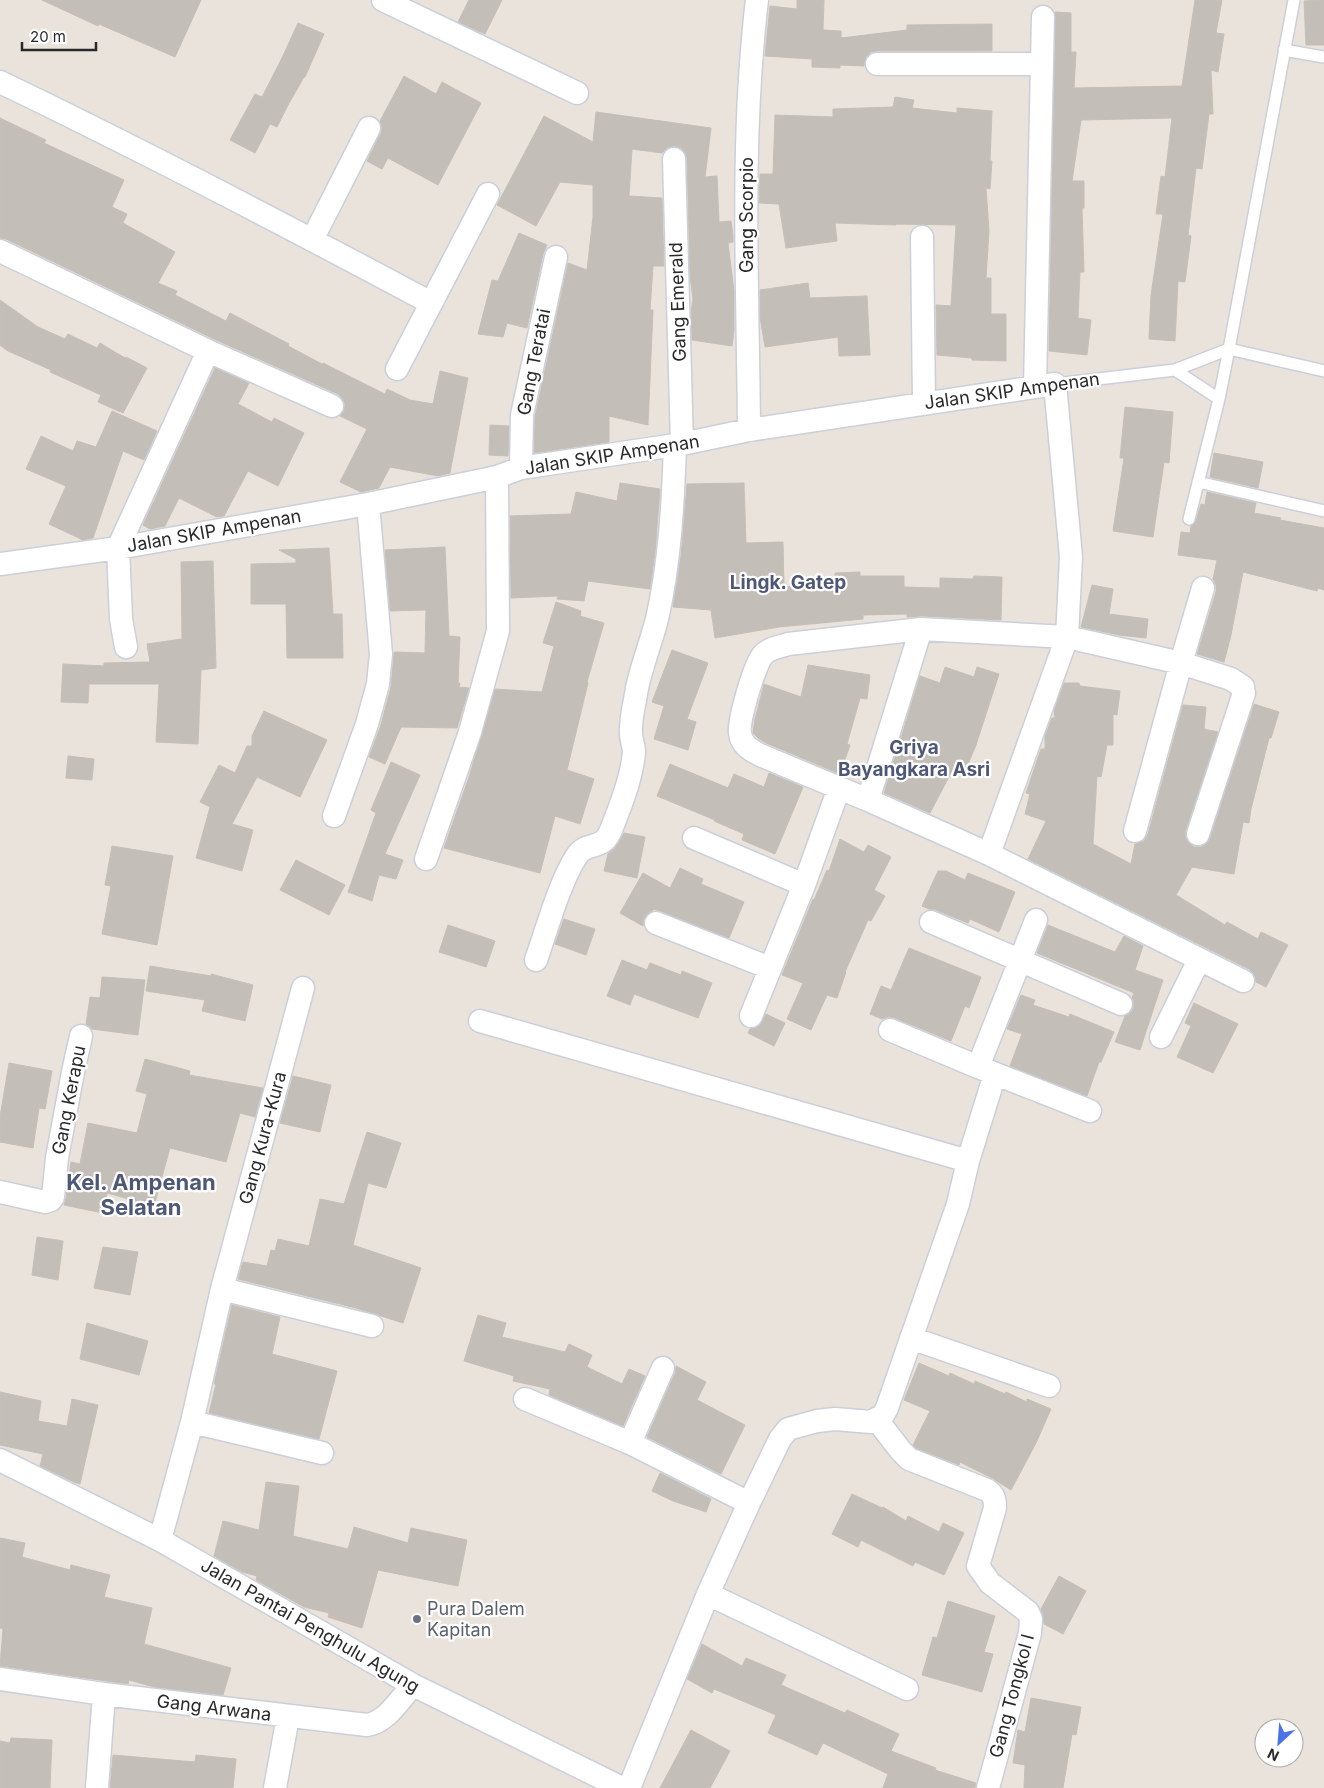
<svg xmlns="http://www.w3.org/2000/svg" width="1324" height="1788" font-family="Inter,sans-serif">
  <rect width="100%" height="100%" fill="#eae3dc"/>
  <path fill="#c3beb8" stroke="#c5bfb6" d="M42,0h159l-26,57 -76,-33 -1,2z
    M469,0h33l-17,34 -27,-12z
    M797,0h27l-1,30 18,1v7l66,-8v-5l85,-1v27h-115l-6,1 -5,5 -2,9 -24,-1v3l-28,-1v-8l-47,-3 5,-50 27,3z
    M1195,0h27l-6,33 8,1 -6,38 -7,-2 2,44h-4l-7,55 -6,-1 -8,67 3,1 -6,46 -7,-1 -3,60 -26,-2 2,-44 12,-81h-7l5,-38 4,1 7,-59 -91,2 -9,61h12v27h-2l2,64h-4l-2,46 13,2 -4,35 -38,-4 6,-339 16,1v39h5l-2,36 108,-2z
    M1324,0v45h-18l-2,-44z
    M298,23l26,11 -19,43h-1l-16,28 -11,22 -7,-3 -15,29 -25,-13 25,-46 7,3 20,-39z
    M404,76l32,18 6,-12 39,21 -43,82 -50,-27 -6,11 -15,-8 14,-28 1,-6 -2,-6z
    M895,97l19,3 -2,8 45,5v-5l35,3 -2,50h2l-2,28 -4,-1 3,43 -3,47h5v36h15v47l-34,-1v-2l-35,-3 -1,-50 15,1 5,-81 -60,-1v1l-61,-2 2,18 -51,7 -7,-44 -20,-1 1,-29h13l2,-59 58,2v-8l60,-2z
    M596,112l115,16 -6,49 12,-1 2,46 12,-1 2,15v6l-5,1 6,48v39l-2,16 -40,-6 -1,-28 2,-13 -3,-24 -3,-116 -2,-6 -4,-5 -7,-2 -7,2 -5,5 -30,-4 -3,47 33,2 2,68h-11l-3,44h3l-5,115 -39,-9v26l-75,11 1,-36 33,-154 19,7 6,-53v-32l-33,-3 -24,44 -39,-21 47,-89 49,26z
    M0,118l46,22 -2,3 80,37 -12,27 15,7 -4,9 52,29 -17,31 19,8 -2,4 51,26 4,-8 59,31 -1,2 34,18 1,-1 62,31 2,-5 23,11 23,4 7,-33 28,7 -18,95 -12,3 -48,-9 -11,21 -18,4 -21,-10 27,-53 -27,-13 4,-5 1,-7 -3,-6 -4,-4 -124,-55 -208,-100 -6,-1z
    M519,233l28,12 -4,9 -16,74 -20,-5 -4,14 -25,-3 14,-54 6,1z
    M808,283l2,15 57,-2 3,59 -31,1 -1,-19 -73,10 -5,-30v-27z
    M0,300l38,27 27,12 3,-5 29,14 3,-5 25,15 1,-1 21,11 -24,45 -25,-11 3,-7 -51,-23 1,-2 -43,-19 -8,-6z
    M215,368l34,15 -11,21 34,18 2,-4 30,15 -26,53 -30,-15 -24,45 -7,1 -38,-19 -14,28 -15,3 -7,-4z
    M1125,407l48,5 -4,51 -5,-1 -11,75 -40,-6 11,-73h-4z
    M112,411l45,20 -13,29 -21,-9 -30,87 -10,2 -34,-16 17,-38 -40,-17 15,-33 32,15 4,-10 19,6z
    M490,425l19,1 -1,30 -19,-1z
    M1214,453l49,9 -5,26 -48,-11z
    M620,483l40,6 -5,64 -5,36 -62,-8 -4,20 -27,-2 1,-3 -47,2 -1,-82 61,-2 5,-22 41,9z
    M744,483l2,60 37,-1 1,45 51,-5v-9l25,-1v4h44v11l36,1v-10l33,1 1,-3 28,1 -1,43 -79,-4 -15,1v-3l-44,1v4l-84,8 -64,11 -4,-28 -38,-3 8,-51 6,-72z
    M1207,492l49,11 -2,10 27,5 -1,2 44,8v62l-6,-2 -1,3 -74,-19 -12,63 -7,27 -27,-8 19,-62v-7l-3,-6 4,-19 -39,-5 3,-23 9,1 1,-7 5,-5 5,-17 4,1z
    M445,547l4,89 11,1 -2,46h2l-1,4 10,1 -12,40 -56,-1 -16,37 -16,-7 11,-29 11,-41 3,-35 31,1 1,-43 -36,1 -5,-61z
    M329,548l4,66h9l1,44h-56l-1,-54h-35v-40l45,-1v-4l-17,-9z
    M213,561l3,107 -15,2 -3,74 -42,-2 3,-58h-70l-1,19 -27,-1 2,-38 41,2v-3l46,-1 -3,-18 35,-5 -1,-77z
    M1092,585l21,4 -4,25 39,5 -2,19 -27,-3 -38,-8z
    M556,602l25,9 -1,5 24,7 -17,59 1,1 -21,87 27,9 -14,45 -25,-8 -15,57 -96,-25 25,-71 26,-88 47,3 12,-46 -11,-3z
    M672,650l36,13 -21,56 9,3 -8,28 -34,-11 10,-33 -12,-4z
    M808,665l62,10 -3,24 -7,-1 -13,46 3,1 -10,29 -74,-31 -8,-5 -5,-5 2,-14 9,-35 37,13z
    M945,667l29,10 3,-10 22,7 -23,71 -12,29 -11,-5 -23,44 -46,-20 36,-117 20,7z
    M1064,683h15l1,3 40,5 -3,24 -4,-1v31h-6l-6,32 -4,-1 -4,68 38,20 4,-20 9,-3 4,-7 35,-129 23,2 -2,22 14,3 -32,98 -1,6 3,6 6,5h7l5,-3 4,-6 44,-134 25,8 -8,26h-2l-18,71 -2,14 -6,-1 -9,52 -42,-7 -16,28 49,30 2,-3 31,17 3,-7 27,13 -22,42 -10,-5 -2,-8 -5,-5 -221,-110 18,-38 -21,-7 5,-20 -4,-1 15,-44h4v-13l7,-18h3l-1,-7z
    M264,711l63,29 -27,57 -43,-20 -25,47 21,6 -11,41 -46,-13 14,-51 -10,-5 19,-37 16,8 12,-27h5v-10z
    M68,756l26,3 -2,21 -26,-2z
    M391,762l29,13 -35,79 18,6 -7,19 -17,-4 -7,26 -24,-9 28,-79 -5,-3z
    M670,764l58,24 6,-14 30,13 5,-14 34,14 -28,67 -33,-14 2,-6 -30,-13 1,-1 -58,-24z
    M624,833l21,4 -8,41 -33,-7 4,-17 7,-6z
    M840,839l24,13 4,-7 23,12 -17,33 11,6 -14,25 -3,-1 -23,52h1l-9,26 -10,-3 -16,35 -24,-11 16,-36 -21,-8 31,-76 1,1 13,-30 2,1z
    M112,846l61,10 -16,89 -55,-11 9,-48 -6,-1z
    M296,860l49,25 -16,30 -49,-25z
    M680,868l23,11 -2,5 43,18 -15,36 -75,-29 -10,9 -1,8 -23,-13 23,-40 27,15z
    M938,871h8l19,9 3,-7 47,19 -16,40 -29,-13 -2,4 -32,-13 -7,-1 -7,-3z
    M564,919l31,10 -9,26 -31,-11z
    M448,925l47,16 -9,26 -47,-15z
    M1048,925l67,27 9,-16 19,10 -8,24 28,10 -23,70 -25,-8 10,-26 4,-2 4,-5 1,-6 -2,-6 2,-4 -97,-40z
    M909,948l72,29 -12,31 -4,-2 -14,35 -56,-23 -6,-1 -7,2 -12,-5 11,-28 10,4z
    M622,960l25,10 3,-7 31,12 1,-4 30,12 -14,35 -64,-24 -4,11 -23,-9z
    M150,966l61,10v-2l42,11 -8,36 -43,-10 3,-11 -59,-9z
    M102,977l43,3 -7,55 -46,-6 -6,-5 4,-27 10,1z
    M1021,995l14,5 -2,5 36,12 1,-3 44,18 -13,30h-2l-12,34 -77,-30 12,-32 -15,-5z
    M1194,1003l44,21 -25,49 -36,-16 14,-31 -6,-3z
    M766,1014l19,9 -11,23 -26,-13 2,-4 9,-3z
    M145,1059l45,12 -1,4 74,13 -8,29 -15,-4 -14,49 -56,-14 -16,58 -47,-13 -4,20 -39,-8 2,-7 5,-36 9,2 8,-41 49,10 10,-39 -11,-3z
    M9,1063l43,8 -7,38 -6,-1 -6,40 -33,-6v-25z
    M293,1076l38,9 -11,47 -40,-9z
    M367,1132l34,11 -15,45 -18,-5 -15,62 68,23 -18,55 -47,-15 -118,-29 5,-17 24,4 4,-16 4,1 3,-12 31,7 11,-47 24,5z
    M37,1237l26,4 -5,39 -26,-5z
    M103,1247l35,5 -8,43 -36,-7z
    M232,1305l48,12 -8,37 65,17 -18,68 -110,-26 7,-29h-2z
    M478,1315l28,8 -4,14 63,15 4,-8 23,11 -5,12 35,17 7,-15 16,7 -22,50 -74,-31 1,-6 -37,-8 1,-5 -50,-15z
    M87,1323l61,18 -9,34 -59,-16z
    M919,1363l30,13 1,-3 24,11 1,-3 30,13 1,-2 21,10v-3l24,10 -15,34 -25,47 -19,-12 -32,-16 -1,3 -43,-17 -3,-3 17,-34 -26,-11z
    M676,1366l30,16 -9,18 48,25 -24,49 -74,-37 28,-64z
    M0,1392l41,9 -3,20 29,5 5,-27 26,6 -18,79 -6,-2 -34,-16 3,-12 -43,-9z
    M660,1473l51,26 -5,13 -33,-11 -21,-10z
    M266,1482l33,4 -6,50 55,13 6,-22 54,16 3,-15 56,12 -9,46 -80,-16 -16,58 -34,-11 1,-4 -25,-6 -48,-27 1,-4 -15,-4 -28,-16 9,-35 36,9z
    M852,1494l30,14 1,-1 23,14 2,-5 31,16 4,-9 21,10 -20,42 -29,-13 -2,4 -52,-26 -3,7 -26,-13z
    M0,1538l25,5 -3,14 48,13 1,-5 39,10 -6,22 48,11 -8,36 87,24 -8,27 -69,-8 -25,-7 -1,4 -128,-18 3,-37 -3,-1z
    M1059,1576l27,15 -23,43 -19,-10 -3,-15z
    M948,1601l47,15 -11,36 9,2 -11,38 -60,-17 11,-38 4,1z
    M702,1644l40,22 4,-8 40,17 -5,10 64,28 2,-3 52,24 -8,17 45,17 -1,2 41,13 -1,5h-92l5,-14 -65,-31 -6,12 -49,-22 8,-18 -62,-26 -2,4 -25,-14z
    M1031,1698l50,9 -5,28 -4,-1 -9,54h-39l1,-23 -12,-2 5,-33 7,2z
    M691,1730l39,21 -20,37h-50z
    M11,1738l41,2 -2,48h-50v-47l10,2z
    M113,1755l82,7 1,-7 40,4 -3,29h-123z"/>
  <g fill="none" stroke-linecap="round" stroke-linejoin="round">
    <defs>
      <path id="service" d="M1284,50l40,7
        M1175,370l54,-21 95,22
        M1055,384l120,-14 44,29
        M1198,482l126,29
        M1189,519l30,-120 10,-50 65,-349"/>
      <path id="minor" d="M383,0l194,93
        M877,64h164
        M0,82c146,70 289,145 431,221
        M674,159l8,285
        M922,237l2,166
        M312,240l57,-112
        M0,251l208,100 124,55
        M397,369l91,-175
        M1035,387l8,-370
        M749,430c-1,-143 -9,-288 8,-430
        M521,468l1,-53 34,-158
        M0,564l118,-16 250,-44 129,-27 24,-9 161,-24 67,-14 306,-46 16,173 -4,80 -78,217
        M126,647l-5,-28 -3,-71 90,-197
        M868,800l53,-171
        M334,816l33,-92 11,-40 3,-30 -13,-150
        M1135,831l46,-168 22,-75
        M1198,834l46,-141 -1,-6 -12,-8 -50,-16 -114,-26 -146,-8 -133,15c-8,3 -19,4 -25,11 -8,8 -25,66 -23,78 1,12 11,17 20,22l108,45 121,54 254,127
        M694,838l110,47
        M426,859l44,-127 28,-101 -1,-154
        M931,922l190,82
        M656,923l114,45
        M536,960c11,-31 23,-76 40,-103 12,-19 27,-2 37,-32 9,-23 19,-49 21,-73 0,-6 -3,-12 -3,-19 -1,-14 4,-30 6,-45 5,-23 14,-46 20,-69 13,-57 16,-115 18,-174
        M751,1016l53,-131 35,-97
        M480,1021l488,140
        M890,1030l88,37 112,44
        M1161,1037l38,-77
        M978,1067l58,-147
        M0,1192l45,10 6,-2 2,-3 4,-39 16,-86 8,-36
        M222,1289l150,37
        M911,1338l138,48
        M525,1399l105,44 119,60
        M877,1420l24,31 8,8 78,31c7,5 8,9 8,18l-17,58 12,17 38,29 3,7 -1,14 -42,155
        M192,1422l130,31
        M630,1443l33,-75
        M0,1460l160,80 253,145 209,103
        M160,1540l32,-118 30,-133 81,-301
        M708,1594l199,95
        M0,1679l104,15 263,31c20,-3 33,-26 46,-40
        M97,1788l7,-94
        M275,1788l13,-71
        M629,1788l79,-194 41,-91 31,-64 8,-10 29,-8 18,-2 36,3 12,-7 4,-7 71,-204 10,-43 27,-87"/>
    </defs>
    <use href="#service" stroke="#cbcfda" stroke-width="14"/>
    <use href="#minor" stroke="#cbcfda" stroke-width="25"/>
    <use href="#service" stroke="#fff" stroke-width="11"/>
    <use href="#minor" stroke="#fff" stroke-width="22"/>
  </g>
  <circle fill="#6b7280" stroke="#fff" stroke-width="2" cx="417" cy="1619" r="5"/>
  <g text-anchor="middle" stroke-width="4.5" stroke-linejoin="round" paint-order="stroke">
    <g font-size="18" fill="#292929" stroke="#fff">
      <text transform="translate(747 215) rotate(-90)" y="6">Gang Scorpio</text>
      <text transform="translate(678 302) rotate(-92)" y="6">Gang Emerald</text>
      <text transform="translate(534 362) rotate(-79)" y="6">Gang Teratai</text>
      <text transform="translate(1012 391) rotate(-8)" y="6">Jalan SKIP Ampenan</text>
      <text transform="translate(612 455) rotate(-9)" y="6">Jalan SKIP Ampenan</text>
      <text transform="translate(214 531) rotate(-10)" y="6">Jalan SKIP Ampenan</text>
      <text transform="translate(69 1100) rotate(-79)" y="6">Gang Kerapu</text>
      <text transform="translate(263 1138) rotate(-75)" y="6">Gang Kura-Kura</text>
      <text transform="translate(310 1626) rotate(30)" y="6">Jalan Pantai Penghulu Agung</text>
      <text transform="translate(1012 1696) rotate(-75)" y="6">Gang Tongkol I</text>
      <text transform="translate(214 1708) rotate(7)" y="6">Gang Arwana</text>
    </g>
    <g font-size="18" fill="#5b616d" stroke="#fff" text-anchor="start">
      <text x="427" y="1615">Pura Dalem<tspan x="427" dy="21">Kapitan</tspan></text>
    </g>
    <g font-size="19" font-weight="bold" fill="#4e5876" stroke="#fff">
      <text x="788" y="589">Lingk. Gatep</text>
      <text x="914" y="754">Griya<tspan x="914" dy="22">Bayangkara Asri</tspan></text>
    </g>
    <g font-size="22" font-weight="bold" fill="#4e5876" stroke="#fff">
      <text x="141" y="1190">Kel. Ampenan<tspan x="141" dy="25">Selatan</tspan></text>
    </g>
  </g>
  <g transform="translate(1279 1743) rotate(206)"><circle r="24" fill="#ffffff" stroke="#a9a9a9"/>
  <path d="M0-4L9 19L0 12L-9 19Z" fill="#4b73e9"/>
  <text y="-8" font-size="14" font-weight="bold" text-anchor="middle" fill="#292929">N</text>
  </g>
  <path d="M22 42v8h74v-8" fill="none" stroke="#292929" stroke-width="2.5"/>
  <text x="30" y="42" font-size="15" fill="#292929" stroke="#ffffff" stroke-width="4" paint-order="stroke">20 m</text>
</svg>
